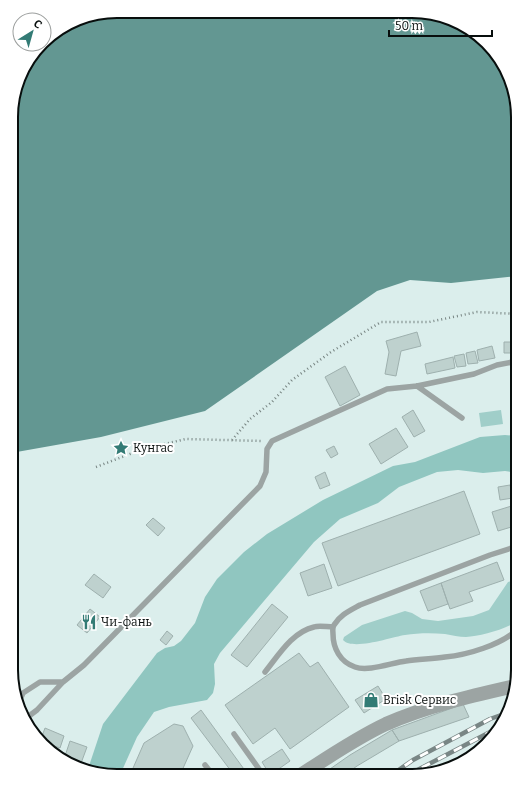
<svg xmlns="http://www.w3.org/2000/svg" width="529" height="787" font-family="Bitter,serif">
  <rect width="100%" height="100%" fill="#dbeeec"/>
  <path fill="#a0cec9" d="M513,379h5v43h-2z
    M501,410l2,14 -22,3 -2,-14z
    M515,580h3v40c-10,9 -38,16 -52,17 -7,0 -14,-2 -21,-3 -13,-1 -27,-1 -40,1 -14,2 -52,16 -62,5l1,-3 18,-12 43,-14 7,2 10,6 16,2 35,-5 16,-6 19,-28z"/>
  <path fill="#90c6c0" d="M505,435l13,1v37l-13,-2 -22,2 -25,-3 -21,2 -38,15 -21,16 -38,16 -26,23 -94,111 -6,11 1,20 -2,9 -6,7 -38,7 -15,5 -17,25 -17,38h-17l-15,-6 15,-45 54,-71 8,-5 9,-2 7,-5 14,-18 10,-26 12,-18 27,-27 23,-18 56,-34 70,-34 22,-4 65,-25z"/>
  <path fill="#639792" d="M117,11l316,2 44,20 33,43 8,41v159l-67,7 -41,-3 -33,11 -172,120 -104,26 -90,16 1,-350 13,-39 16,-20h3v-3l3,-4 35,-20z"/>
  <path fill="#bed1ce" stroke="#9eb0ae" d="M417,332l4,14 -20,5 -5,25 -11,-2 4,-22 -3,-11z
    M515,340h3v12h-2z
    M504,342h10v11h-10z
    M492,346l3,12 -16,3 -2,-11z
    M475,351l3,12 -10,1 -2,-11z
    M464,354l2,12 -9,1 -3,-11z
    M453,357l2,11 -28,6 -2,-10z
    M345,366l15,29 -20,11 -15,-29z
    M413,410l12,21 -11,6 -12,-20z
    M396,428l12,19 -27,17 -12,-20z
    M334,446l4,8 -7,4 -5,-8z
    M325,472l5,13 -10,4 -5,-12z
    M510,485l3,13 -13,2 -2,-13z
    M464,491l16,43 -142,52 -16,-43z
    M518,504v21l-20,6 -6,-19z
    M153,518l12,10 -7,8 -12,-11z
    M497,562l7,18 -35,12 4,9 -23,8 -9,-26z
    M324,564l8,24 -24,8 -8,-23z
    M94,574l17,13 -8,11 -18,-13z
    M441,583l7,21 -20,7 -8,-20z
    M272,604l16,13 -41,50 -16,-12z
    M90,609l10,8 -13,16 -10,-8z
    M167,631l6,5 -7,9 -6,-5z
    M299,653l11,14 8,-5 31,45 -59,42 -15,-21 -22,16 -28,-39z
    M378,686l8,13 -22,14 -9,-13z
    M463,704l6,13 -70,24 -7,-11z
    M201,710l48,66 -15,-1 -43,-57z
    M174,724l9,2 10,20 -13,29h-50l14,-32z
    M45,728l19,8 -4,12 -18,-7 -1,-2z
    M392,730l7,11 -42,25 -14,10h-23l30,-21z
    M70,741l17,6 -7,19 -16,-7z
    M282,749l8,12 -20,14 -8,-13z"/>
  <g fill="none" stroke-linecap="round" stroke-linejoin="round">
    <path stroke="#778482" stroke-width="2.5" stroke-dasharray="1 3" stroke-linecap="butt" d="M232,440l18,-21 22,-17 20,-22 39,-28 50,-30h48l48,-10 41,2
      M96,467l47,-18 43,-10 76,2"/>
    <path stroke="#9ca4a3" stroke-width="5.5" d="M417,386l45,32
      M518,629c-17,16 -51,26 -73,28 -13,2 -27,2 -39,4 -15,2 -38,11 -51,6 -15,-5 -22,-19 -22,-33 0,-3 -1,-6 1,-9 6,-10 15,-14 26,-20l130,-50 28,-9
      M265,672c13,-16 27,-40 49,-45 5,-2 13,0 19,0
      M18,704l5,-11 17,-11h23
      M25,719l12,-9 26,-28 21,-17 176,-179 6,-14 1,-23 5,-8 115,-52 30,-3 57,-12 23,-9 21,-4
      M234,734l30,42
      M205,765l8,10"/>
    <path stroke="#9ca4a3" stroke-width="14" d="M299,776c28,-18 57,-38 87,-52 41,-18 85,-28 129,-38"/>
    <defs>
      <path id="rail" d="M390,776l23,-16 77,-41 14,-5
        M406,776l86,-45 6,-2"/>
    </defs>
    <use href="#rail" stroke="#798685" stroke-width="4.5"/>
    <use href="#rail" stroke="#fff" stroke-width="3" stroke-dasharray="9" stroke-linecap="butt"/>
  </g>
  <defs>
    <symbol id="sight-bare" viewBox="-9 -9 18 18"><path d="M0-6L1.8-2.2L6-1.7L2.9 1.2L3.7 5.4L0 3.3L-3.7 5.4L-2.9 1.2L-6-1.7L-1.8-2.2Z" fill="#337b75" stroke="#fff" stroke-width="2.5" paint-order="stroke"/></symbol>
    <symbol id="restaurant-bare" viewBox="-9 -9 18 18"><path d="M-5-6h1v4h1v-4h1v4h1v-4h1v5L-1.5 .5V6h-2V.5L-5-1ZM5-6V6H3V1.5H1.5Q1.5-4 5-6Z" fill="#337b75" stroke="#fff" stroke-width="2.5" paint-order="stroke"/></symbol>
    <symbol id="shop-bare" viewBox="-9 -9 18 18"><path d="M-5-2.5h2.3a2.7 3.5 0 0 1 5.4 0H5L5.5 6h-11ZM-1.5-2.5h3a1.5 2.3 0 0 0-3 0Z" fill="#337b75" stroke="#fff" stroke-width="2.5" paint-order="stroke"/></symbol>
  </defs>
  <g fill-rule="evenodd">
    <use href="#sight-bare" x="110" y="437" width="22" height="22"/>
    <use href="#restaurant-bare" x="78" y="611" width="22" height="22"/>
    <use href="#shop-bare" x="360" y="689" width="22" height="22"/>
  </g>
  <g text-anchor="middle" stroke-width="4" stroke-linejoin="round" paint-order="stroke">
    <g font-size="12" fill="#080e0d" stroke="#fff" text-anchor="start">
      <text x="133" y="452">Кунгас</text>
      <text x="101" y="626">Чи-фань</text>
      <text x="383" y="704">Brisk Сервис</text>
    </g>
  </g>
  <path d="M0 0H529V787H0ZM117 18H412A99 99 0 0 1 511 117V670A99 99 0 0 1 412 769H117A99 99 0 0 1 18 670V117A99 99 0 0 1 117 18Z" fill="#fff" fill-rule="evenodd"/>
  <path fill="none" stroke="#080e0d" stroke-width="2" d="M117 18H412A99 99 0 0 1 511 117V670A99 99 0 0 1 412 769H117A99 99 0 0 1 18 670V117A99 99 0 0 1 117 18Z"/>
  <g transform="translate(32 32) rotate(37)"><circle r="19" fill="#ffffff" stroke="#9c9f9e"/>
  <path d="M0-3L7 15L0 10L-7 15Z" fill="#337b75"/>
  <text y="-6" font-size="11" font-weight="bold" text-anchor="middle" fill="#080e0d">С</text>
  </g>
  <path d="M389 30v6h103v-6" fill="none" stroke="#080e0d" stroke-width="2"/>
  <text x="395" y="30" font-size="12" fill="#080e0d" stroke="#ffffff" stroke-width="3" paint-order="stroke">50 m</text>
</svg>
